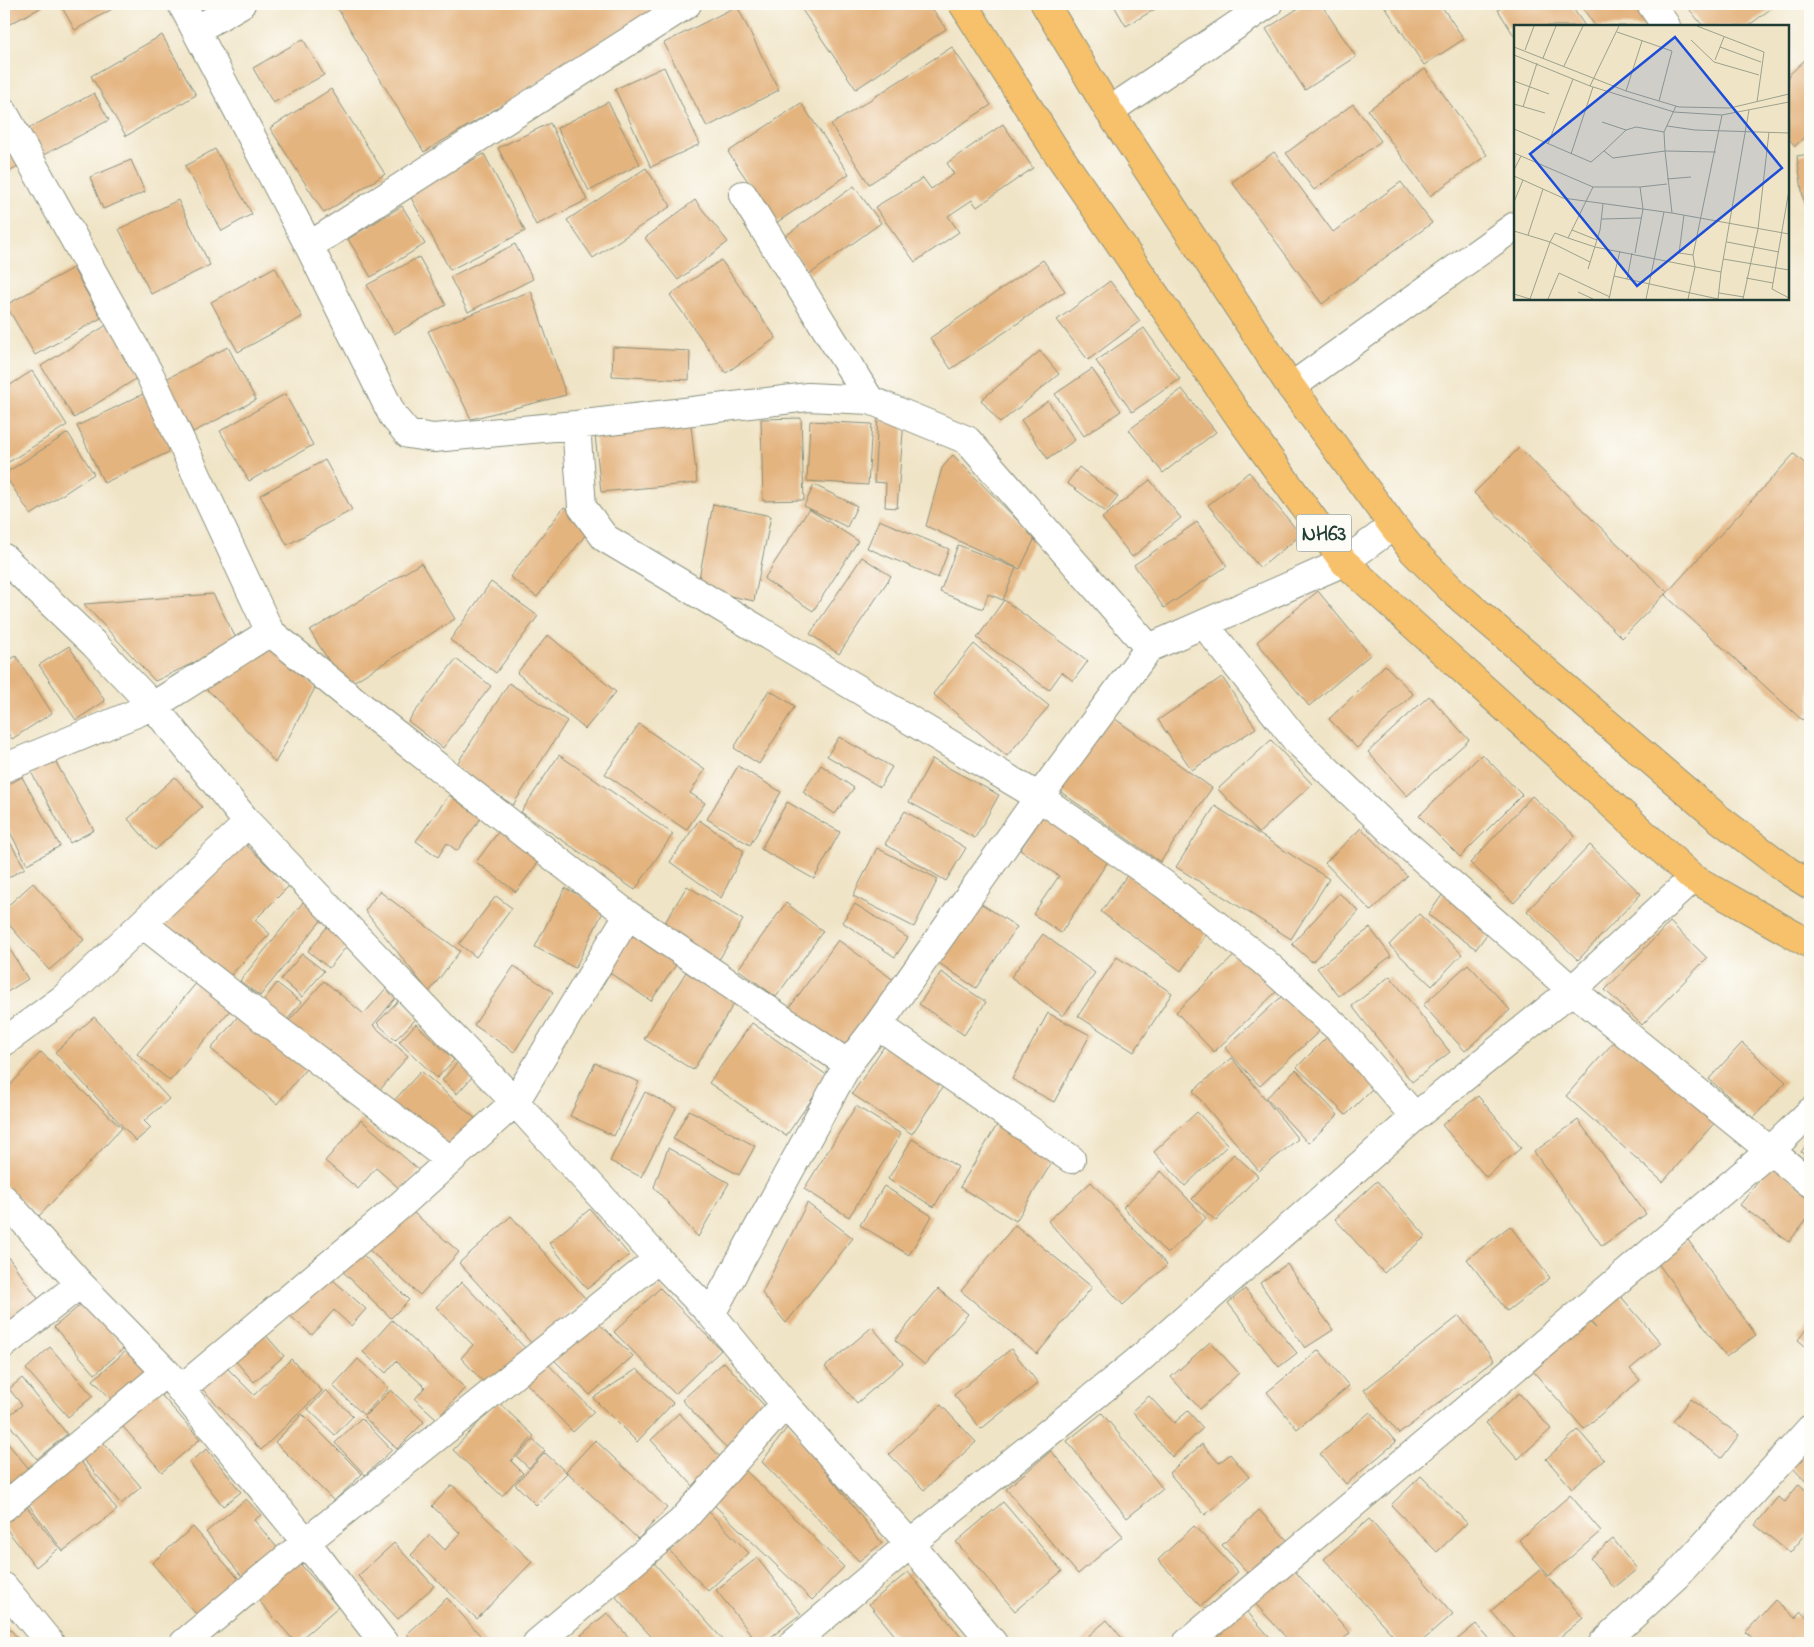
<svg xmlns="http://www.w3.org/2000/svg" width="1814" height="1647" font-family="'Indie Flower',sans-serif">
  <rect width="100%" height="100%" fill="#fdfcf7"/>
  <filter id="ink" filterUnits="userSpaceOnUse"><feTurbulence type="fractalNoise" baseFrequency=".02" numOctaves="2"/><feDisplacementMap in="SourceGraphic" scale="10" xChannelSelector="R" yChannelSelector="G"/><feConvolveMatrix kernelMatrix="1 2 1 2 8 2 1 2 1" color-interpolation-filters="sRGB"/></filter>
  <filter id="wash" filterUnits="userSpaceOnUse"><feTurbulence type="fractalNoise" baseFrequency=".0096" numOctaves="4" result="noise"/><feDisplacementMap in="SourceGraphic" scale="20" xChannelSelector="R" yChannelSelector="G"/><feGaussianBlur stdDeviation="1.12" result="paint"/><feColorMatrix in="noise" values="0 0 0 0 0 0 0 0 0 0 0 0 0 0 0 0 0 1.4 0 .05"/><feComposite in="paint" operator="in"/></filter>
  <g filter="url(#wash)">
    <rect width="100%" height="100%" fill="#f0e4c6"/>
    <g id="blocks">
      <path fill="#e4b47f" d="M4,4h39l1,2 -40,21z
        M60,4h61l-46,26z
        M335,4h337l-248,148z
        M798,4h131l17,25 -90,60z
        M1113,4h51l-38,22z
        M1305,4h16l35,53 -51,33 -39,-61z
        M1383,4h57l24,35 -40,26z
        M1508,4h62l15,22h-70v11l-17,-27z
        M1580,4h61l14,22h-60z
        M1685,4h92l-29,22h-45z
        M737,6l42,84 -72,37 -43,-84z
        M162,35l34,60 -70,41 -35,-60z
        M303,39l21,36 -51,28 -20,-35z
        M952,47l39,58 -122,79 -38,-59z
        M1810,55v77l-15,14 -7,-8v-62z
        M664,67l36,77 -49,23 -36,-78z
        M1425,69l62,86 -57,41 -62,-86z
        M331,89l54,85 -61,39 -54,-85z
        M94,93l15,27 -73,39 -14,-27z
        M608,102l32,62 -51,27 -32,-63z
        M801,103l48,71 -73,49 -48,-71z
        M1353,104l28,37 -67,49 -28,-37z
        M550,123l37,77 -51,25 -38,-77z
        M1003,124l30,44 -56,39 -5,-7 -24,16 11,16 -44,30 -40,-55 48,-29 8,11 23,-15 -7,-11z
        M4,137l17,28 -17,10z
        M215,149l37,65 -30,17 -37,-65z
        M1274,152l59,80 68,-50 31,41 -110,81 -90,-122z
        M484,154l41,77 -75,39 -41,-76z
        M1810,154v84h-1l-12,-82z
        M131,160l14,32 -42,17 -13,-32z
        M646,168l25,38 -78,52 -26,-38z
        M854,186l27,37 -71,51 -26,-37z
        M178,200l32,65 -59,29 -32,-65z
        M695,200l33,42 -50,38 -33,-42z
        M402,206l23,38 -54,33 -23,-38z
        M515,244l18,35 -65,33 -18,-35z
        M419,257l27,48 -52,29 -27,-49z
        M721,260l55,78 -50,35 -56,-78z
        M1043,260l22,31 -114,78 -21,-31z
        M275,267l27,50 -64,35 -27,-50z
        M73,268l28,50 -66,37 -29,-50z
        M1110,281l30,40 -52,39 -31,-40z
        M531,291l35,104 -95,24 -43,-88z
        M110,323l32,52 -68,43 -33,-52z
        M1144,328l36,51 -48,33 -36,-51z
        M228,347l28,53 -63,32 -27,-53z
        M613,347l77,4 -1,29 -77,-4z
        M1040,351l19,23 -59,49 -19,-23z
        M1092,369l29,42 -37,25 -29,-42z
        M32,371l35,54 -58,37 -5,-7v-66z
        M1182,389l34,43 -53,41 -34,-43z
        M145,393l28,57 -69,33 -27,-57z
        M285,394l28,51 -64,36 -29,-50z
        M1048,401l27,39 -27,19 -27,-39z
        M801,418l3,82 -41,1 -2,-82z
        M878,418l26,2 -7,88 -12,-1 1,-24 -12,-1z
        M810,421l62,3 -4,61 -61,-4z
        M691,425l6,58 -96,9 -6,-58z
        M68,433l26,41 -63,41 -27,-41z
        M1519,448l148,144 -45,46 -148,-145z
        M1794,454l16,14v243l-8,9 -137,-125z
        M953,455l82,83 -15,31 -94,-43 16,-58z
        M325,460l27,50 -65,35 -27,-50z
        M1079,467l39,30 -12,15 -39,-29z
        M1249,472l52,63 -41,33 -52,-63z
        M1150,480l31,38 -49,39 -30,-39z
        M814,485l43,21 -10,21 -43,-21z
        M713,504l58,12 -17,85 -57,-12z
        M564,507l27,21 -54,69 -27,-20z
        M809,509l49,32 -45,70 -49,-32z
        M879,520l70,29 -11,29 -71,-30z
        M1197,522l30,44 -63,42 -30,-43z
        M958,545l58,23 -13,32 -15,-6 -5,15 -43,-17z
        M862,557l29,19 -52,78 -29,-20z
        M421,563l34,56 -110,68 -35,-56z
        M491,582l47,34 -42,57 -46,-33z
        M1318,591l52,64 -61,51 -52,-64z
        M213,594l25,48 -83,39 -71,-77z
        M1004,600l84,61 -15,20 -11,-9 -13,18 -72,-52z
        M548,635l68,57 -31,37 -68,-56z
        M271,643l44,45 -40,75 -17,-21 -44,-46 -13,-11z
        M974,644l75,62 -42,50 -74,-62z
        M69,646l36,55 -29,19 -37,-55z
        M16,656l36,57 -40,26 -8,-12v-63z
        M456,659l35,27 -48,62 -35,-27z
        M1385,665l28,29 -56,54 -28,-29z
        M1222,677l34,51 -64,42 -34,-50z
        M509,683l58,38 -54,84 -58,-38z
        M769,690l26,16 -36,58 -25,-16z
        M1429,696l40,44 -62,56 -39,-44z
        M1111,716l101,72 -52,74 -102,-72z
        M639,724l66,46 -15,23 15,10 -19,27 -81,-56z
        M839,737l53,30 -12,20 -53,-31z
        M1271,740l41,44 -53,49 -41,-44z
        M1482,754l40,41 -62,62 -41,-41z
        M559,755l114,79 -38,56 -114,-78z
        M54,759l40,71 -24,13 -39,-71z
        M932,759l67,36 -24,43 -66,-36z
        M821,765l33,23 -19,26 -32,-22z
        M738,766l43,26 -31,53 -43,-26z
        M22,777l38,69 -33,18 -23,-43v-34z
        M175,777l27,30 -47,43 -27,-31z
        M449,795l32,23 -24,33 -10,-8 -9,14 -22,-16z
        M1532,796l43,40 -61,67 -44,-40z
        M787,802l53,30 -26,47 -53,-30z
        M1215,806l114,73 -38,60 -115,-72z
        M905,811l61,37 -20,33 -61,-37z
        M1046,811l66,44 -51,78 -28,-19 26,-38 -39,-26z
        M699,820l45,31 -23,47 -51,-36z
        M502,827l40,30 -26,35 -40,-30z
        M1361,828l46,48 -36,35 -46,-48z
        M4,832l21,36 -21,12z
        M239,838l50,48 -34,34 15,14 -49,51 -64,-63z
        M1590,845l51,49 -63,66 -51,-49z
        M877,848l61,31 -24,48 -61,-31z
        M1128,874l80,58 -27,39 -80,-59z
        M33,883l51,57 -35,30 -45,-51v-10z
        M687,886l56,34 -26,43 -56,-34z
        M565,888l40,20 -30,60 -40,-21z
        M379,891l81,60 -31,41 -64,-81z
        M1445,891l48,35 -17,23 -48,-34z
        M1339,893l20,18 -47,51 -20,-18z
        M496,896l16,12 -36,49 -17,-13z
        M304,901l20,16 -64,79 -20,-15z
        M977,901l40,26 -41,61 -40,-27z
        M786,903l37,28 -47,66 -38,-28z
        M855,904l53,34 -13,19 -53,-35z
        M1419,914l43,40 -30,32 -43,-41z
        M1670,922l37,36 -65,67 -37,-35z
        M330,923l21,18 -22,27 -21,-17z
        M1370,928l21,28 -52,40 -22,-28z
        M632,934l44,31 -25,36 -44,-30z
        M1043,934l52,39 -32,43 -52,-39z
        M4,940l24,39 -24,15z
        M838,940l57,41 -52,74 -58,-41z
        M1240,950l38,40 -64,62 -38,-40z
        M302,954l22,17 -22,26 -21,-18z
        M1117,957l55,36 -38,59 -56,-36z
        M1468,964l42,46 -45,41 -42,-46z
        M514,966l39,26 -39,60 -40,-27z
        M686,972l49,30 -42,68 -49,-31z
        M941,972l45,30 -22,33 -45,-31z
        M1390,976l60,76 -38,30 -60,-76z
        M198,981l33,28 -61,72 -33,-27z
        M324,981l40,33 24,-28 10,9 -25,30 35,31 -33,40 -88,-73z
        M277,983l24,19 -16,21 -24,-19z
        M1289,990l36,36 -65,60 -35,-38z
        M398,1001l18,18 -21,21 -18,-17z
        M1048,1013l42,22 -36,67 -42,-23z
        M240,1014l66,55 -29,35 -66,-55z
        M94,1017l75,82 -25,22 7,7 -15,13 -81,-89z
        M752,1023l76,53 -42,60 -77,-53z
        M416,1024l38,36 -17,18 -38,-36z
        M1331,1033l49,48 -34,34 -49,-48z
        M1619,1036l97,85 -53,61 -97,-86z
        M1742,1043l44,39 -33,36 -44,-39z
        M885,1045l59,40 -32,49 -60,-40z
        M41,1052l81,76 -83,88 -35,-32v-92z
        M1232,1058l66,81 -39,32 -66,-80z
        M458,1062l15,14 -16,18 -15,-14z
        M595,1063l44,19 -25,54 -44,-20z
        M1296,1070l42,45 -30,28 -42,-45z
        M421,1071l57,50 -29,34 -58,-51z
        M645,1092l31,16 -35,69 -31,-16z
        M1478,1096l43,52 -35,29 -44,-52z
        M856,1106l45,28 -52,83 -45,-28z
        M689,1110l66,36 -16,29 -66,-36z
        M1197,1112l31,33 -43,41 -31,-34z
        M361,1120l58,50 -18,20 -25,-22 -18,21 -33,-28z
        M1000,1120l57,34 -41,67 -56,-34z
        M1578,1120l68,94 -44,32 -68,-94z
        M912,1139l46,28 -24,40 -46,-28z
        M1810,1140v19l-9,-7z
        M668,1148l61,35 -31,54 -44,-50z
        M1234,1154l24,22 -42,45 -24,-22z
        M1772,1164l38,29v21l-21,28 -49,-37z
        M1161,1171l45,47 -39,36 -44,-47z
        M1377,1181l49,55 -42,37 -49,-54z
        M1091,1182l76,83 -44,40 -75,-84z
        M884,1186l48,30 -23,39 -49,-30z
        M807,1203l46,35 -67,85 -24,-30z
        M407,1207l52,45 -39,43 -51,-45z
        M590,1209l39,46 -42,34 -38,-46z
        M511,1216l75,83 -52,47 -75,-83z
        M1015,1225l77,62 -55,67 -76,-63z
        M1510,1226l40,52 -43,33 -40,-52z
        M1688,1240l68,95 -30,22 -69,-95z
        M355,1247l54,53 -18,18 -54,-52z
        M4,1251l35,49 -35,25z
        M1287,1264l46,66 -28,18 -45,-65z
        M325,1273l41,36 -15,17 -17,-16 -22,25 -24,-21z
        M462,1282l66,69 -42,34 -25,-27 12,-13 -37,-38z
        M660,1288l61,62 -46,44 -61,-62z
        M938,1289l30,25 -43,51 -30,-25z
        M1245,1289l52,64 -18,14 -51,-64z
        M1617,1292l44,51 -31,26 10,11 -56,49 -53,-60 56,-49 9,8 -9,-10z
        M84,1302l40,46 -29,26 -41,-47z
        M1459,1316l35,44 -95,74 -35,-44z
        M592,1317l41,39 -43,39 -38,-37z
        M392,1320l73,68 -28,31 -22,-20 10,-12 -29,-26 -10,12 -23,-21z
        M1810,1324v26l-12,-10z
        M872,1327l31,36 -46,40 -32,-36z
        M263,1332l21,24 -30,26 -21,-24z
        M1210,1342l29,31 -39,36 -29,-32z
        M135,1343l20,24 -41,35 -21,-22z
        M50,1347l43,49 -25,21 -42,-48z
        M1011,1349l27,34 -57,46 -27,-34z
        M1319,1350l30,36 -52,43 -30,-37z
        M291,1359l31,32 -61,59 -59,-61 23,-23 29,29z
        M358,1359l31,29 -25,27 -31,-29z
        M545,1361l49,51 -21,20 -49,-51z
        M724,1362l48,52 -42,38 -48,-52z
        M637,1369l36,34 -36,39 -44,-44z
        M22,1378l45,56 -30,25 -32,-40 17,-14 -13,-16z
        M156,1389l44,50 -38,33 -43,-50z
        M326,1390l27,26 -18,19 -27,-26z
        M391,1390l33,32 -27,27 -33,-32z
        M1519,1393l32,36 -33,30 -32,-36z
        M1149,1396l25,27 14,-12 15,17 -31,29 -40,-46z
        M1690,1399l49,36 -17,23 -49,-36z
        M498,1402l36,34 -23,25 12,12 -21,23 -49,-46z
        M941,1405l35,37 -52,48 -35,-36z
        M1370,1412l26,30 -50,42 -26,-30z
        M679,1413l46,49 -29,27 -45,-49z
        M1102,1413l61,76 -36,29 -60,-77z
        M302,1414l60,60 -28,27 -59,-59z
        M361,1418l31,32 -27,25 -30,-32z
        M789,1425l93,118 -23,18 -97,-99z
        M1578,1430l26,30 -32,28 -26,-29z
        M97,1435l44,52 -20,17 -44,-52z
        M4,1439l27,32 -27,23z
        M533,1440l12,11 -16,17 -12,-11z
        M595,1440l72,68 -29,31 -72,-68z
        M1810,1442v44l-20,-21z
        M1202,1444l17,19 11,-9 19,23 -44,38 -36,-42z
        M207,1449l34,43 -18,14 -34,-44z
        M1051,1451l72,85 -45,38 -72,-85z
        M545,1453l22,20 -31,32 -21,-21z
        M77,1456l40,54 -54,41 -40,-54z
        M740,1465l104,102 -32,33 -104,-101z
        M1421,1476l46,47 -30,29 -46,-47z
        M1799,1484l11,10v35l-20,24 -35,-28 23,-28 7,5z
        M452,1485l80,77 -55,57 -66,-64 19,-20 15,15 15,-17 -28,-27z
        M1570,1495l31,36 -52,45 -30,-36z
        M20,1498l39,50 -23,19 -32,-41v-15z
        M246,1499l15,16 -7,5 26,31 -36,28 -38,-47z
        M1003,1502l59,69 -47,40 -59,-69z
        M1259,1510l30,32 -37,35 -30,-32z
        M708,1511l41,42 -41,38 -40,-42z
        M1369,1519l84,95 -33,29h-20l-76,-84z
        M1194,1526l44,46 -37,34 -43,-46z
        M193,1527l51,58 -42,36 -50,-58z
        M1613,1539l24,30 -23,19 -24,-30z
        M394,1543l40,43 -36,33 -40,-43z
        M295,1558l43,49 -42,36 -43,-49z
        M757,1558l44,56 -38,29h-5l-42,-53z
        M653,1562l73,81h-69l-42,-47z
        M1292,1568l58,65 -11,10h-48l-37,-41z
        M1541,1569l42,49 -30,25h-34l-28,-32z
        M908,1572l58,71h-65l-32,-39z
        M447,1598l40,45h-71l-9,-9z
        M1775,1600l20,18 6,-6 9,8v23h-52l-12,-11z
        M1242,1606l33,37h-64l-5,-6z
        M607,1613l27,30h-45l-8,-8z
        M1107,1620l19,23h-46z
        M4,1622l18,21h-18z
        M1476,1624l16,19h-39z"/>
    </g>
  </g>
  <g filter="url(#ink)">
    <use href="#blocks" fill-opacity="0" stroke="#88907d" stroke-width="1"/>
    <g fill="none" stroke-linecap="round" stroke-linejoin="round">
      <defs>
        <path id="minor" d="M182,4l127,242 84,170 15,18 26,4 142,-13 6,82 23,31 434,259 110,-149 195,-86 49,-36
          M1651,4l15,22
          M196,30l45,-26
          M1109,111l159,-107
          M4,113l146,262 120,257
          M743,195l127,205
          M309,246l378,-242
          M1291,387l224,-161
          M576,425l232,-28 62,3 97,40 182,208
          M4,558l91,87 58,61 95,117 267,279 143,157 53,55 74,90 125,140 83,99
          M1204,624l92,116 93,89 183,161 238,193
          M4,768l149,-62 117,-74 108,88 250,195
          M143,924l119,94 188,142
          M878,1025l193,134
          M4,1042l60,-44 184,-175
          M4,1199l76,85 86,88 140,170 78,101
          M711,1314l137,-250 30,-39 161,-228 126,88 98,76 78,70 74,86
          M4,1344l76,-60
          M181,1389l221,-185 113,-102 113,-187 220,149
          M4,1507l162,-135
          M4,1587l46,56
          M184,1643l122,-101 352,-283
          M537,1643l144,-121 104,-118
          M793,1643l117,-99 224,-180 281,-247 157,-127 121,-112
          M1187,1643l263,-220 320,-272 40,-39
          M1603,1643l73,-67 134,-147"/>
        <path id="highway" d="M963,4l91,144 189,274 101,140 349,316 117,66
          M1045,4l64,107 182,276 102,139 20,25 42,42 263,225 70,53 22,14"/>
      </defs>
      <use href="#minor" stroke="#88907d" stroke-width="30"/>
      <use href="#highway" stroke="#88907d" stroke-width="30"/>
      <use href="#minor" stroke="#fff" stroke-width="28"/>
      <use href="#highway" stroke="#f7c06b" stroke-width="28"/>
    </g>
  </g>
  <g text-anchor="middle" stroke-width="5" stroke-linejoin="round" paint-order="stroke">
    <rect fill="#fdfcf7" stroke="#62766e" stroke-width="1" x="1296.5" y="514.5" width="55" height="37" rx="4"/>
    <g font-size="21" font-weight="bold" fill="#1f3d34">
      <text x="1324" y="540">NH63</text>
    </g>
  </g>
  <g transform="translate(1514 25)">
    <rect width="275" height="275" fill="#f0e4c6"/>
    <path fill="none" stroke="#9ca18c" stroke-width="1" d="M183,1l67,26 -7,50M103,7l55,19 -13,50M177,15l23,22 45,13M0,22l112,44 53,16 51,1 59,-14M206,22l41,15M11,25l9,-24M0,30l76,31 84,26 48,3 67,-13M29,33l13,-32M201,35l9,-23M50,41l19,-40M0,56l35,13M76,61l29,-60M112,66l16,-50M0,79l31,9M9,82l14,-44M88,97l24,8M153,101l28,4 94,3M0,104l77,33 13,-11 9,7 52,-7 -1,-19 12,-26M34,119l25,-65M90,126l22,-21 10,-3 28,5M0,128l7,3 -7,14M57,129l22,-67M7,131l72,31M0,151l49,22 109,15 117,21M153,154l24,-2M126,162h-47l-25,51 27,9 126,25 28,-162M275,165l-17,99 17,9M0,177l9,-22M158,188l-7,-62 51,1M170,190l-5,38 14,2 29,-140M88,194l39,-1M58,205l25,10M0,206l36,11 5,-9 13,5M14,210l15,-46M213,217l52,10M106,226l-6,25 13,3 5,-26M121,228l8,-44 -3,-22 27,-3M209,234l66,11M74,244l12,-39 3,-26M232,253l27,5M113,254l91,20 3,-27M64,267l15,7M205,268l25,4M0,269l16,5 20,-57 40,20M34,274l11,-26 51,24M95,274l5,-23M132,274l18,-87M174,274l7,-32 -2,-12M229,274l15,-70 11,-97"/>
    <path fill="#1d4ed8" fill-opacity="0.15" stroke="#1d4ed8" stroke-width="2.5" d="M161,12l107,131 -145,118 -107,-132z"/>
    <rect width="275" height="275" fill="none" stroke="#1f3d34" stroke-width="2.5"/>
  </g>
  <rect width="1814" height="1647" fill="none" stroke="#fdfcf7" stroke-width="20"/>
</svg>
